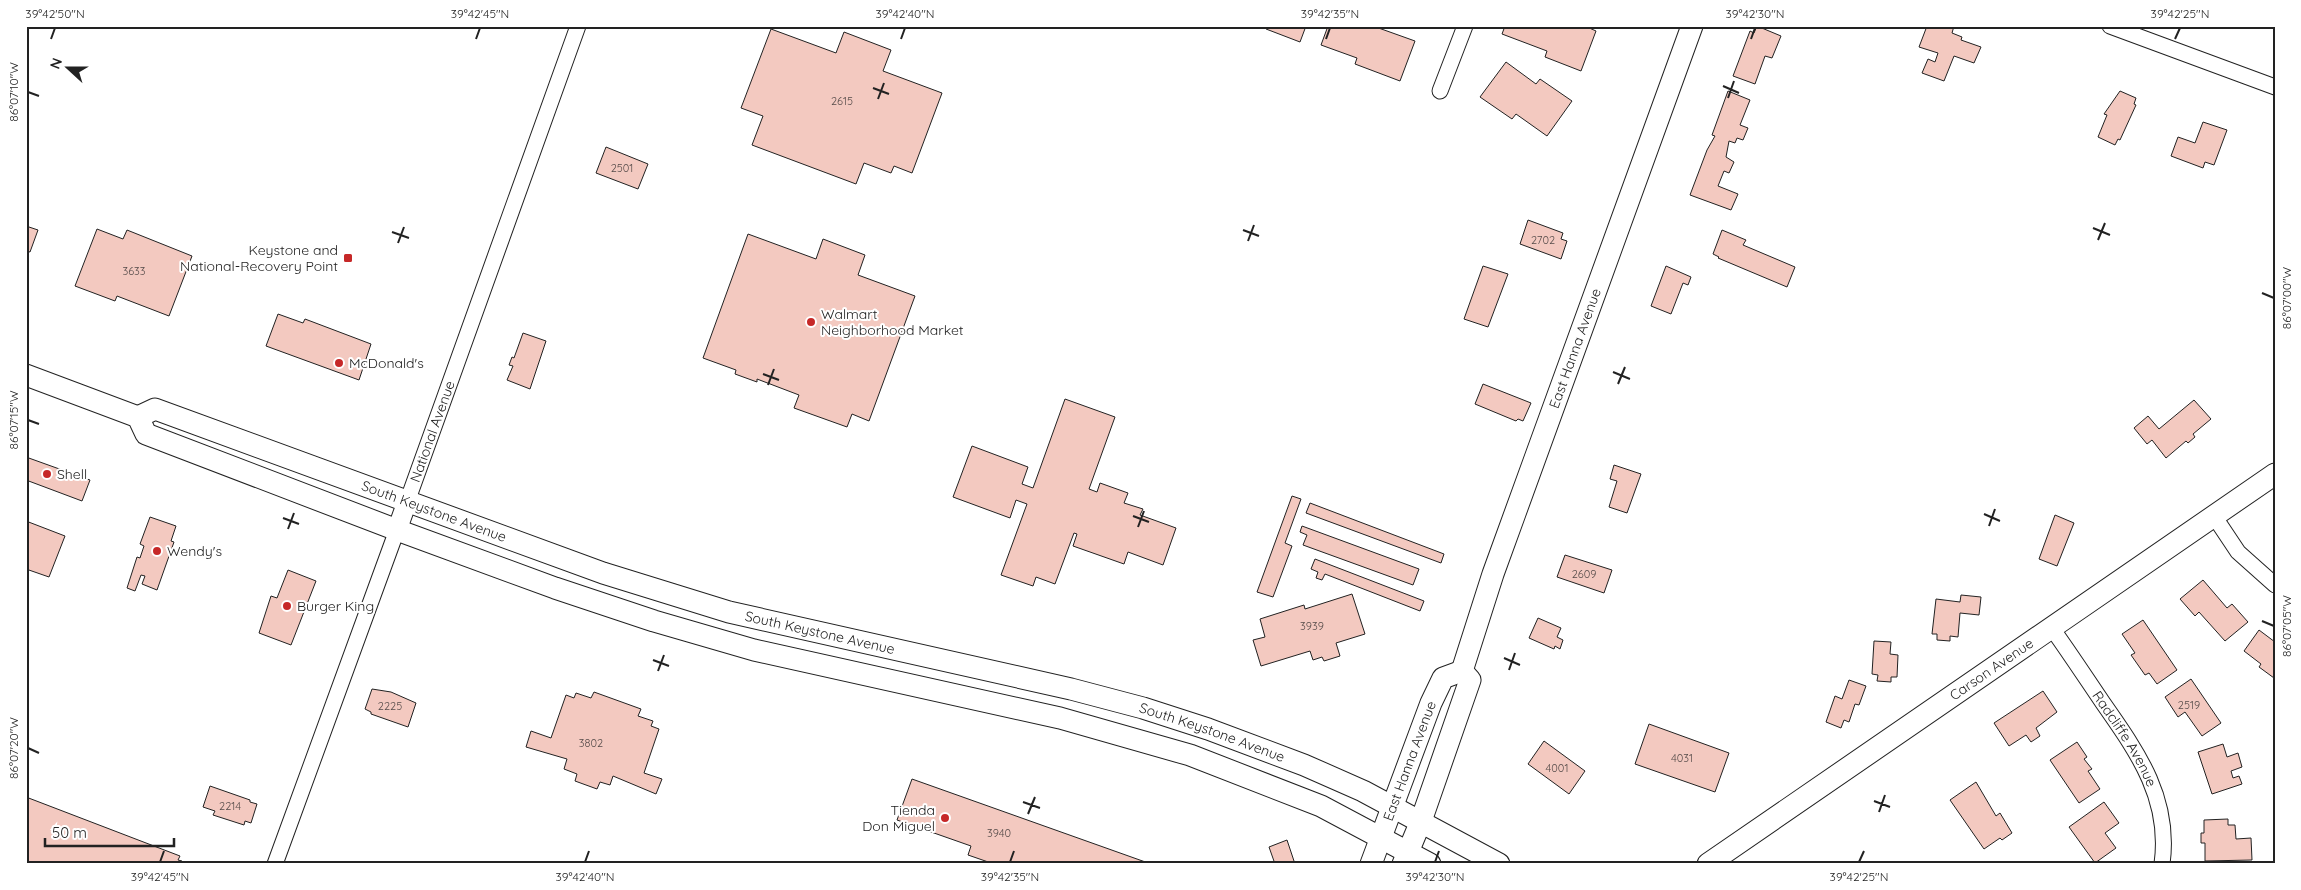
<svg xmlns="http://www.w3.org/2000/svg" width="2301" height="890" font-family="Quicksand,sans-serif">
  <rect width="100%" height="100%" fill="#fff"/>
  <path fill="#f3c9c0" stroke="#222" d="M1267,26h39l-6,16 -34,-13z
    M1328,26h45l42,15 -15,40 -45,-17 2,-6 -36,-13z
    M1505,26h80l11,5 -15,40 -36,-14 2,-6 -45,-17z
    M1757,26l24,10 -9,22 -7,-2 -10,28 -22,-8 17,-45 4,2z
    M1927,26h27l-2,7 10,4 -1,3 20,7 -7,16 -20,-7 -10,25 -22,-8 6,-14 7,3 3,-9 -19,-6z
    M771,29l65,24 8,-21 47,18 -8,21 59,22 -30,80 -18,-7 -3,7 -27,-10 -8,21 -104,-39 11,-29 -22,-8z
    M1506,62l30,22 4,-5 32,22 -25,35 -31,-22 -4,5 -32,-22z
    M1728,91l22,9 -10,25 8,3 -5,12 -6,-2 -2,5 -6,-2 -3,16 8,5 -5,11 -5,-2 -6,15 20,8 -7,16 -41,-15 17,-45 8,-14 -3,-1z
    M2120,91l16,7 -2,6 2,1 -16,35 -2,-1 -3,6 -17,-8 9,-22 -3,-1z
    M2203,122l24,8 -13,35 -9,-3 -2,6 -32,-12 7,-19 17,6z
    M606,147l42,17 -10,25 -42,-16z
    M1528,220l35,13 -2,6 6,2 -6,18 -41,-15z
    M26,226l12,4 -8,22 -4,-1z
    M97,229l26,10 4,-9 65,26 -23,60 -52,-20 -2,5 -40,-15z
    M1722,230l24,10 -3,5 52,22 -8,20 -69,-29 1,-1 -6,-3z
    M748,234l68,25 7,-20 42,16 -7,20 57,21 -46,125 -17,-7 -5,13 -53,-19 5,-13 -42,-16v3l-22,-8 1,-4 -33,-12z
    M1483,266l25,8 -20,53 -24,-8z
    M1666,266l25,11 -3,8 -5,-2 -12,31 -20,-8z
    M278,314l25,9 2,-4 66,25 -12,36 -93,-34z
    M523,333l23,8 -16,48 -23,-9 6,-14 -4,-1 3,-8 2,1z
    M1483,384l48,19 -8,18 -5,-2 -2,2 -41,-17z
    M1065,399l50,18 -26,72 8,3 3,-9 28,10 -4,10 19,6 -3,6 36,13 -13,37 -35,-13 -4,12 -51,-18 4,-12 -3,-1 -19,51 -19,-7 -3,9 -32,-11 26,-71 -11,-4 -6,18 -57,-21 19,-51 56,21 -6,17 11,4z
    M2194,400l17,19 -18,15 2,3 -7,6 -2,-2 -20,17 -14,-18 -5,4 -13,-16 14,-12 11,13z
    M26,457l64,23 -8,21 -56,-21z
    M1614,465l27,9 -14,39 -18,-6 8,-26 -7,-2z
    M1292,496l9,3 -16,44 7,3 -19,51 -16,-5z
    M1310,503l134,51 -3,9 -135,-50z
    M2055,515l19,8 -17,43 -18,-7z
    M150,517l26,9 -5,15 3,1 -17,48 -15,-6 3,-8 -4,-1 -6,16 -8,-3 10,-31 3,1 4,-12 -4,-2z
    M26,521l39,15 -16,41 -23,-8z
    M1302,526l117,43 -6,16 -110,-40 4,-10 -7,-3z
    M1565,555l47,15 -8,23 -47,-16z
    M1315,559l109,42 -4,10 -95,-37 -3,6 -6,-2 2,-6 -7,-3z
    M288,570l28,11 -25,64 -32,-12 12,-37 6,2z
    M2203,580l24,28 5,-4 16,18 -23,19 -26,-29 -4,4 -15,-17z
    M1352,594l13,40 -29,9 4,13 -16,5 -2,-4 -9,3 -3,-9 -49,15 -8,-26 12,-3 -5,-18 44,-14 1,4z
    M1961,595l20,2 -2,18 -19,-2 -2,24 -8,-1v5l-13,-1v-6h-5l4,-35 24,3z
    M1538,618l23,10 -4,9 6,3 -3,9 -5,-3 -1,3 -25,-11z
    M2143,620l34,50 -20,14 -8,-11 -4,2 -14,-20 4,-2 -13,-19z
    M2259,630l16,12 -1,36 -15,-11 2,-3 -17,-13z
    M1874,641l17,1 -1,12 8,1 -1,22h-6v5l-14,-1 1,-6 -6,-1z
    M2191,679l30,44 -19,13 -17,-24 -7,5 -13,-20z
    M1849,680l17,6 -7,19 -4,-1 -6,18 -5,-2 -3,8 -15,-6 9,-26 7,3z
    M372,689l19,3 25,11 -8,24 -37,-13v-2l-6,-3z
    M2043,691l14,21 -21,16 4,8 -9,6 -5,-7 -17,11 -15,-23z
    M594,692l47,17 -3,7 15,5 -2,5 8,3 -15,44 18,6 -6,15 -43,-18 -3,9 -10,-3 -3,7 -22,-8 2,-7 -13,-5 3,-10 -41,-12 5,-16 20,7 15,-43 8,3 2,-5 15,5z
    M1649,724l80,29 -14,39 -80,-28z
    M1544,741l41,30 -16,23 -41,-30z
    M2077,742l10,15 -3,2 8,10 -4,2 12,18 -21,14 -29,-43z
    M2223,744l4,13 11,-4 4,14 -11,4 2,7 6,-2 3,8 -30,10 -14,-42z
    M912,779l239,85h-157l-26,-9 3,-9 -74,-26z
    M1976,782l20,34 4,-3 12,20 -10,7 -2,-2 -16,11 -34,-49z
    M210,786l40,14v2l7,2 -6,19 -6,-2 -1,4 -31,-10 2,-4 -12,-4z
    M26,797l154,59 -2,4 4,1 -1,3h-155z
    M2104,802l15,21 -14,10 11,15 -21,15 -26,-36z
    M2228,819v6h7l1,14 15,-1 1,22 -47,1v-18h-4v-10h3v-13z
    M1287,840l8,24h-20l-6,-17z"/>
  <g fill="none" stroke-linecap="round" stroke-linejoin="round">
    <defs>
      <g id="minor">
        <path d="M2110,26l165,61"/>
        <path d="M1440,91l25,-65"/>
        <path id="s1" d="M407,502l171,-476"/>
        <path d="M2214,516l24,36 37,33"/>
        <path id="s2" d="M2051,627c18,25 35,51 52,76 35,50 68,96 59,161"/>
        <path d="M275,864l122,-334"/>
      </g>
      <path id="tertiary" d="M397,530l10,-28"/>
      <g id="secondary">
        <path d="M26,375l112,42 8,17 251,96 158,58 99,33 100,29 306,68 130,37 131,51 109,58"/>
        <path id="s3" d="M138,417l17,-8 448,164 126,39 342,77 72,19 65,21 96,36 59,26 136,73"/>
        <path id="s4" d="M1462,671l31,-97 199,-548"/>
        <path id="s5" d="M1371,864l60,-161 12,-25 19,-7"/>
        <path d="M1403,864l18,-43 49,-141 -8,-9"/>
        <path id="s6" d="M1708,864l567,-390"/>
      </g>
    </defs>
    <use href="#minor" stroke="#222" stroke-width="17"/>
    <use href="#tertiary" stroke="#222" stroke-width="21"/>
    <use href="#secondary" stroke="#222" stroke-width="23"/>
    <use href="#minor" stroke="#fff" stroke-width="15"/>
    <use href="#tertiary" stroke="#fff" stroke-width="19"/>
    <use href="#secondary" stroke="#fff" stroke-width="21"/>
  </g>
  <path fill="none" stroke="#222" stroke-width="2" d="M51,39l4,-11M476,39l4,-11M901,39l4,-11M1326,39l4,-11M1751,39l4,-11M2175,39l5,-11M1723,86l16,7M873,88l16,6M28,92l11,4M1728,98l6,-17M878,99l6,-16M2093,228l17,7M1243,230l16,6M392,232l17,6M2098,240l7,-17M1248,241l6,-16M398,243l6,-16M2262,293l12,5M1613,372l17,7M763,374l16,6M1618,384l7,-17M768,385l6,-16M28,420l11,4M1984,514l16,7M1133,516l16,6M283,518l16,6M1989,526l6,-17M1138,527l6,-16M288,529l6,-16M2262,621l12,5M1504,658l16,7M653,660l16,6M1509,670l6,-17M658,671l6,-16M28,748l11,5M1874,801l16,6M1023,802l17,6M1879,812l6,-17M1028,814l7,-17M160,862l4,-11M585,862l4,-11M1010,862l4,-11M1435,862l4,-11M1859,862l5,-11"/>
  <g fill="#c62828" stroke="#fff" stroke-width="2">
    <rect x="343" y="253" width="10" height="10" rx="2.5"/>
    <circle cx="811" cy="322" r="5"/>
    <circle cx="339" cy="363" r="5"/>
    <circle cx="47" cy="474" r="5"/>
    <circle cx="157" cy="551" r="5"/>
    <circle cx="287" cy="606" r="5"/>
    <circle cx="945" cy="818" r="5"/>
  </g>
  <g text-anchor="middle" stroke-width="4" stroke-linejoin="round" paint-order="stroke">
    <g font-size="11" fill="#564c4a">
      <text x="842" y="105">2615</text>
      <text x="622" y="172">2501</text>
      <text x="1543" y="244">2702</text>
      <text x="134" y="275">3633</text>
      <text x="1584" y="578">2609</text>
      <text x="1312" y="630">3939</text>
      <text x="2189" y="709">2519</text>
      <text x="390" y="710">2225</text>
      <text x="591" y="747">3802</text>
      <text x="1682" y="762">4031</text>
      <text x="1557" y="772">4001</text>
      <text x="230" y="810">2214</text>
      <text x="999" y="837">3940</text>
    </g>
    <g font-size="14" fill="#222" stroke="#fff" text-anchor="start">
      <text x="338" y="255" text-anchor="end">Keystone and<tspan x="338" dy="16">National-Recovery Point</tspan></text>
      <text x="821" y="319">Walmart<tspan x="821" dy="16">Neighborhood Market</tspan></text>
      <text x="349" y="368">McDonald's</text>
      <text x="57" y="479">Shell</text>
      <text x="167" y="556">Wendy's</text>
      <text x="297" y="611">Burger King</text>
      <text x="935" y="815" text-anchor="end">Tienda<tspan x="935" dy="16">Don Miguel</tspan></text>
    </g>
    <g font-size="14" fill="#222" stroke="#fff">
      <text dy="5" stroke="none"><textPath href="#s4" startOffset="342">East Hanna Avenue</textPath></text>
      <text dy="5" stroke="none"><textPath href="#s1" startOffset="75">National Avenue</textPath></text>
      <text dy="5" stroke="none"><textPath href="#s3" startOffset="316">South Keystone Avenue</textPath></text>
      <text dy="5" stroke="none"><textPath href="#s3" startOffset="721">South Keystone Avenue</textPath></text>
      <text dy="5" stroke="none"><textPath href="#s6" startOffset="344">Carson Avenue</textPath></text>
      <text dy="5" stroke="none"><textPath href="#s3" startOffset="1126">South Keystone Avenue</textPath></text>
      <text dy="5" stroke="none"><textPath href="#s2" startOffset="134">Radcliffe Avenue</textPath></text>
      <text dy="5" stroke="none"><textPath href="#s5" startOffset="110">East Hanna Avenue</textPath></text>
    </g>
  </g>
  <rect width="2301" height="890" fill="none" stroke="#ffffff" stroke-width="55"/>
  <g transform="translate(68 68) rotate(291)" stroke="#ffffff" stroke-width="4" paint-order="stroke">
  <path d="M0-4L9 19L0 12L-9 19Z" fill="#222222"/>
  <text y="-8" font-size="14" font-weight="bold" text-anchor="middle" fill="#222222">N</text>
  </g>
  <path d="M45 838v8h129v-8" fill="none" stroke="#222222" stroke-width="2.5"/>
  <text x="52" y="838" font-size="15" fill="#222222" stroke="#ffffff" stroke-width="4" paint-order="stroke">50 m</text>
  <rect x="28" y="28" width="2246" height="834" fill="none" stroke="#222" stroke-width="2"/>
  <g font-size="12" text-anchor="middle" fill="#222">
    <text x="55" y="18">39°42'50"N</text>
    <text x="480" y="18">39°42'45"N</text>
    <text x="905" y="18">39°42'40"N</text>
    <text x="1330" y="18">39°42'35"N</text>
    <text x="1755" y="18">39°42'30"N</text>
    <text x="2180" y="18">39°42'25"N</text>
    <text transform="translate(14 92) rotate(-90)" y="4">86°07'10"W</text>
    <text transform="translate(2287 298) rotate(-90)" y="4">86°07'00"W</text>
    <text transform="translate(14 420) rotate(-90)" y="4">86°07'15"W</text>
    <text transform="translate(2287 626) rotate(-90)" y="4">86°07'05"W</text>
    <text transform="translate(14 748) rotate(-90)" y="4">86°07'20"W</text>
    <text x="160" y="881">39°42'45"N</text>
    <text x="585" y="881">39°42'40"N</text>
    <text x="1010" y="881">39°42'35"N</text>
    <text x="1435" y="881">39°42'30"N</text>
    <text x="1859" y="881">39°42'25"N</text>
  </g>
</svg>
